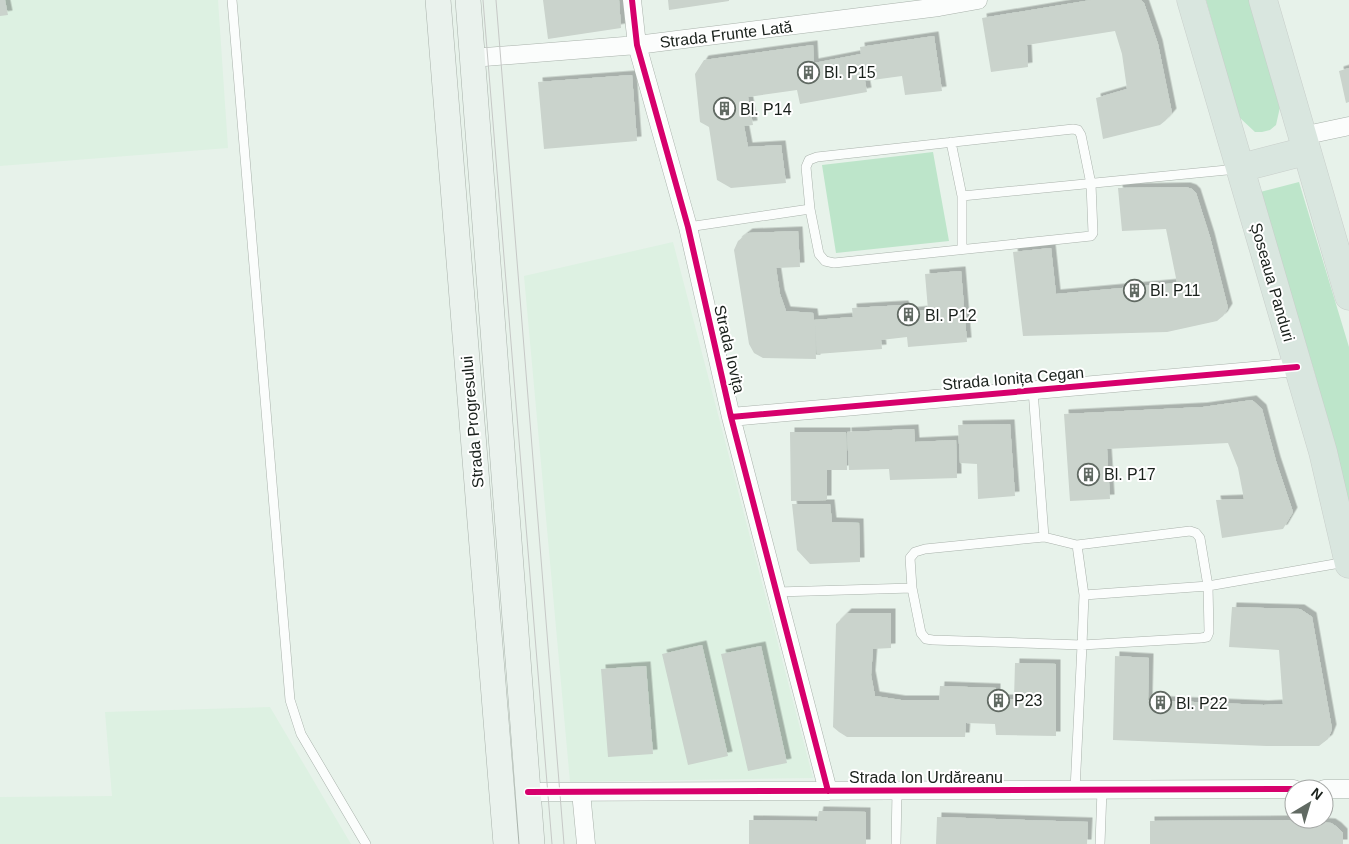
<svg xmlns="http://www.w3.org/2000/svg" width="1349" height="844" font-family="Arial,sans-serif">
  <defs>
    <filter id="shadow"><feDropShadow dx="4.5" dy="-4.5" stdDeviation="0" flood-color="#0004"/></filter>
  </defs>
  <rect width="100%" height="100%" fill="#e7f2ea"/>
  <path fill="#ddf1e2" d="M0,0h218l10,148 -228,18z
    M673,242l140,536 -243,4 -46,-506z
    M270,707l81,137h-351v-47l112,-1 -7,-84z"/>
  <path fill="#bde5ca" d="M1206,0h43l31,107 -4,18 -6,5 -8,2h-7l-16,-15z
    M933,152l16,89 -113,12 -14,-88z
    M1299,182l50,165v160l-34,-133 -55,-182z"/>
  <path fill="#cad3cc" filter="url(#shadow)" d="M0,0h5l3,15 -8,1z
    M543,0h76l2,28 -73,11z
    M668,0h61v1l-60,9z
    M1091,0h50l3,3 14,41 14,69 -7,8 -5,4 -57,14 -7,-41 31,-9 -5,-35 -7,-23 -88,14 1,22 -37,5 -9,-54z
    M934,36l8,55 -37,4 -3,-19 -37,5 2,11 -67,12 -3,-14 -49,7 5,28 -9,1 4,21 33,-2 5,38 -55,5 -14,-8 -8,-53 -9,-5 -5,-48 9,-14 109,-15 1,18 47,-9 -1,-7z
    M1349,68v34l-3,1 -7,-32z
    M632,75l5,66 -93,8 -6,-67z
    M1186,187l6,2 4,4 14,44 18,71 -5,8 -6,5 -50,11 -144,4 -10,-84 38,-4 5,46 121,-11 -11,-54 -44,2 -4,-43z
    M798,231l2,36 -24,1 4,26 6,17 27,2 1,7 39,-3 -1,-9 52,-3 2,7 22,-2 -3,-36 36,-3 6,71 -59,5 -1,-10 -26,3 1,9 -65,5 -2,-28 1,33 -53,-1 -9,-5 -5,-9 -15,-94 4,-9 10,-8z
    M1252,400l10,9 14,52 17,51 -10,17 -61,9 -6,-38 28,-1 -6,-31 -10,-25 -121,6 3,50 -40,2 -6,-87 139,-7z
    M1010,424l5,72 -37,3 -1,-35 -17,-1 -2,-38z
    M914,429l1,13 41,-2 1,38 -67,2 -1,-11 -40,1 -2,-38z
    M790,432h56l1,38h-20v30l-36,1z
    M792,504h38l2,18 27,1 1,39 -50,2 -13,-14z
    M1232,607l68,2 12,8 20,112 -4,10 -9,7h-52l-154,-6 2,-84 34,2 -1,42 116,5 19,-1 -4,-54 -50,-3z
    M847,613h44v35l-18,1 -2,26 4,21 26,4h38l1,-14 56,2v11h18l1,-36 41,1v72l-60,-1 -1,-11 -29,-1 -1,14h-118l-8,-5 -6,-5 3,-103z
    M702,645l26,111 -40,9 -26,-111z
    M761,646l26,117 -39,8 -27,-117z
    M646,666l7,88 -45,3 -7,-88z
    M819,811l47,1v32h-117v-24l68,1z
    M937,817l151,5 -1,22h-151z
    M1290,820l41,3 6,4 6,6v11h-193v-23z"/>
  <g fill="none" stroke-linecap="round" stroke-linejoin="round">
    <defs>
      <path id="service" d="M232,0l58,700 11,34 65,110
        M1073,129l5,1 3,5 10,49 2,49 -2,3 -257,27 -9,-2 -6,-7 -9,-45 -4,-42 3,-7 8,-3z
        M951,142l11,54v52
        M962,196l275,-27
        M688,227l122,-18
        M1033,390l11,147
        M1044,537l33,8 7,50 -2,50 -149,-5 -7,-1 -5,-6 -9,-45 -2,-30 5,-6 10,-3z
        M777,592l135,-4
        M1084,595l124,-9 138,-24
        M1075,790l7,-145 119,-7 6,-1 2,-5 -1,-46 -8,-48 -4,-5 -6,-2 -113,14
        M896,844l1,-53
        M1100,844l2,-54"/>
      <path id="minor" d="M632,0l5,45 51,182 43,190 97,374
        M472,58l165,-13 302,-38 39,-7
        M1302,136l47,-10
        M731,417l566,-50
        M1324,789h25
        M528,792l766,-3
        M581,792l5,52"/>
      <path id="secondary" d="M438,0l68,844
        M468,0l64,844"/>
      <path id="primary" d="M1191,0l132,452 26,112
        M1263,0l86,296
        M1240,168l66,-17"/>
    </defs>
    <use href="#service" stroke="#a9b2ab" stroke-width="10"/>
    <use href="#minor" stroke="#a9b2ab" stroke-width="19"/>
    <use href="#secondary" stroke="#a9b2ab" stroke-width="26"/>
    <use href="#primary" stroke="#c8ceca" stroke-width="29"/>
    <use href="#service" stroke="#fbfdfc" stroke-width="9"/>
    <use href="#minor" stroke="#fbfdfc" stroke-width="18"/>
    <use href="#secondary" stroke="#eaf2ed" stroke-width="25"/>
    <use href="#primary" stroke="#d9e6df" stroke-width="28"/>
    <path stroke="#c6c8c6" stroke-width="1" d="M483,0l69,844
      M496,0l68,844"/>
    <defs>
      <path id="cycleway" d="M632,0l5,45 51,182 43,190 97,374
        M731,417l566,-50
        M528,792l766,-3"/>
    </defs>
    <use href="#cycleway" stroke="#fff" stroke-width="9"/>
    <use href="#cycleway" stroke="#d6006c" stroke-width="6"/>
  </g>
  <defs>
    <symbol id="building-ring" viewBox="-11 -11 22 22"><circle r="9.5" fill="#fff" stroke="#616a63" stroke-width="1.5"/><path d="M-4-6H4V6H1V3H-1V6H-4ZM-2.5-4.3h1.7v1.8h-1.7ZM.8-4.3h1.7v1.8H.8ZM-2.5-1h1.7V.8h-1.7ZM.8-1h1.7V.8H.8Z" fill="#616a63"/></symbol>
  </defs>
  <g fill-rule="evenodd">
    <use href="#building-ring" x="796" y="60" width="25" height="25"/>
    <use href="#building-ring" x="712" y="96" width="25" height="25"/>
    <use href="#building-ring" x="1122" y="278" width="25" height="25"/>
    <use href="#building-ring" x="896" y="302" width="25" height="25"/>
    <use href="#building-ring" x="1076" y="462" width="25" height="25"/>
    <use href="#building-ring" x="986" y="688" width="25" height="25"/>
    <use href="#building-ring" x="1148" y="690" width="25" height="25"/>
  </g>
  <g text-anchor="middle" stroke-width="4" stroke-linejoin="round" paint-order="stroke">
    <g font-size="16" fill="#19201b" stroke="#fff">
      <text transform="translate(726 34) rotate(-7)" y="6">Strada Frunte Lată</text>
      <text transform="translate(1273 282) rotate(74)" y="6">Șoseaua Panduri</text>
      <text transform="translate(730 349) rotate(77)" y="6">Strada Iovița</text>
      <text transform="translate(1013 378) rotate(-5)" y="6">Strada Ionița Cegan</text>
      <text transform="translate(472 422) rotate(-95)" y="6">Strada Progresului</text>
      <text x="926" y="783">Strada Ion Urdăreanu</text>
    </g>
    <g font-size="16" fill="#19201b" stroke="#fff" text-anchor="start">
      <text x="824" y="78">Bl. P15</text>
      <text x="740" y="115">Bl. P14</text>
      <text x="1150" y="296">Bl. P11</text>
      <text x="925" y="321">Bl. P12</text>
      <text x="1104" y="480">Bl. P17</text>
      <text x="1014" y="706">P23</text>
      <text x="1176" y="709">Bl. P22</text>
    </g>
  </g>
  <g transform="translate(1309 804) rotate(38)"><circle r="24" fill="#ffffff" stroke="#a3a6a4"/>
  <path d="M0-4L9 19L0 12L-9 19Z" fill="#616a63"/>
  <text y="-8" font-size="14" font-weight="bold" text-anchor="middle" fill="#19201b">N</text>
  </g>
</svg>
